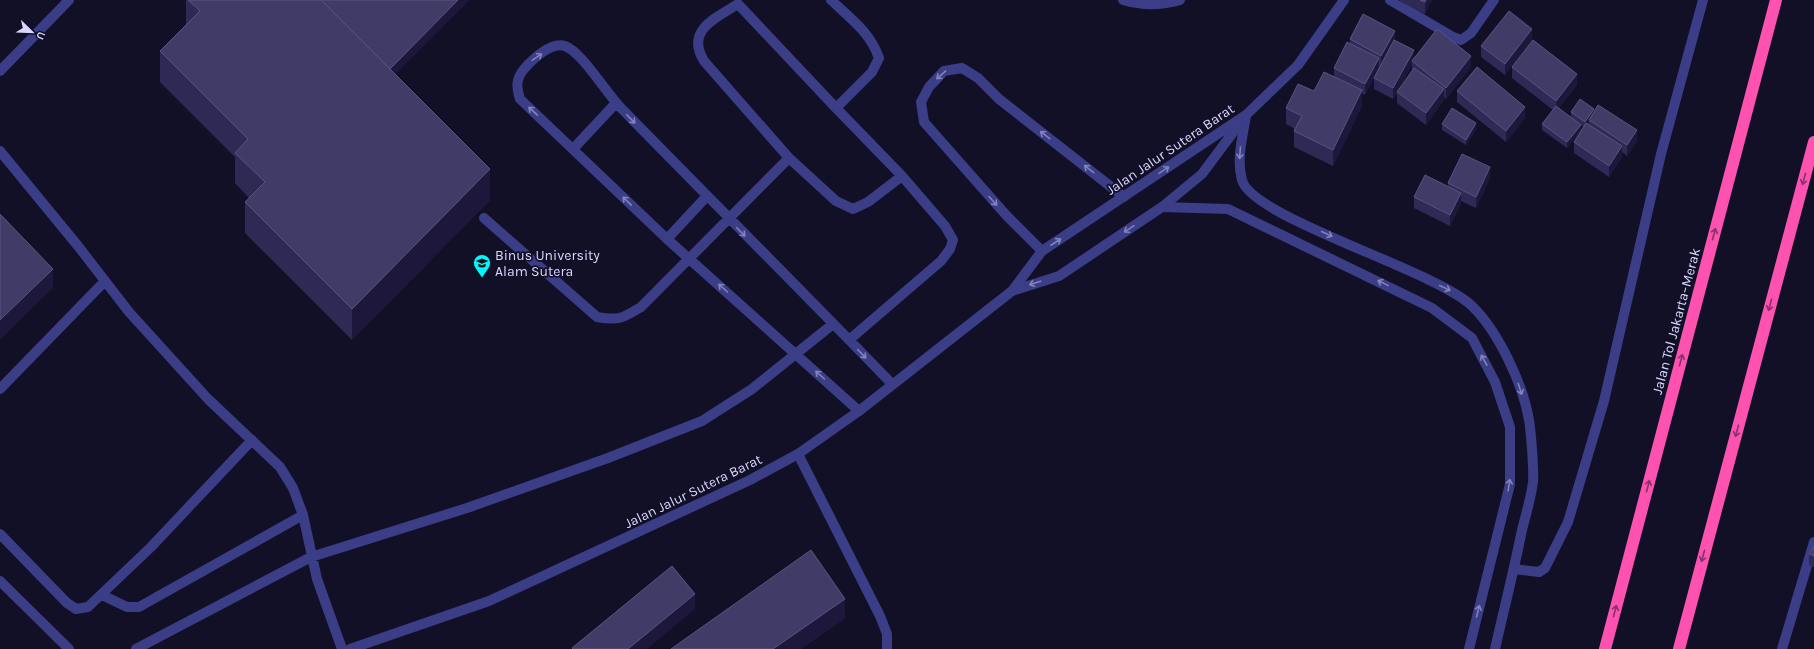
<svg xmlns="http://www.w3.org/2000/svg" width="1814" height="649" font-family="Karla,sans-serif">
  <rect width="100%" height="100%" fill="#121027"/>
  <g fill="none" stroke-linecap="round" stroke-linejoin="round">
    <path stroke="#3b3d86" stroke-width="10" d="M831,0c20,19 39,32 48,58l-7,14 -36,36 66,68 43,50 8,14 -3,9 -9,12 -92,79
      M0,71l69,-71
      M836,108l-98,-104c-22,14 -53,26 -34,57l85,97 47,43 17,8 15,-7 34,-26
      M1246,115c-3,21 -10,44 -4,65 10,38 193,90 230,126 26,25 51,78 57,114 2,12 5,50 4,62 -2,16 -7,32 -11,48 -8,40 -18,79 -27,119
      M573,149l43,-46
      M0,151l78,95 51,66 79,87 72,68 13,21 10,27 14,64 25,70
      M1162,207l66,2 204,99 40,30 23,44 15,45v57l-41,165
      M484,218l113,99c22,4 26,1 44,-10l148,-149
      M667,239l40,-43
      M1042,251l-36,-36 -82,-93 -3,-20 8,-15 15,-16 18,-3 16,10 21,21 125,98
      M0,389l105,-108
      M859,411l-192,-172 -147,-140c-4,-13 -4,-20 4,-30 8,-9 27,-28 41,-23 17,6 41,47 56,62 90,92 181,183 271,276
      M798,454l82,162 7,18v15
      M0,534l67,69 9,6 12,-2 63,-60 101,-107
      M0,581l69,68
      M102,595l25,12h12l164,-92
      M136,649l175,-92 156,-49 141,-50 94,-37 50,-32 81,-65"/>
    <path stroke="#3b3d86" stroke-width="10" d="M1123,0c20,6 37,6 57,0
      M1390,0l63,37 8,3 10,-7 23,-33
      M1514,569l25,3 6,-4 23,-46 36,-121 57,-247 42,-154
      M1782,649l32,-107"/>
    <path stroke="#3b3d86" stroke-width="10" d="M1012,291l47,-15 103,-69 40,-33 44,-59 52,-50 46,-65
      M350,649l139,-48 261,-121 48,-26 61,-43 153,-120 30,-40 204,-136"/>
    <path stroke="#fe52b0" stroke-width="12" d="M1605,649l171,-649
      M1679,649l135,-507"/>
  </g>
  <path fill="#2f2955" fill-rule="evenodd" d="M186,0h283l-74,74 95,126 -138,140 -107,-107v-31l4,-4 -14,-15v-26l-75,-75v-31l26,-26z
    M1397,0h35l-7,14z
    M1350,39l45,1 19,18 57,9 -25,32 -2,-2v3l-18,25 -29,-22v-10l-4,6 -19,-10v-11l-9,17 -3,-2v13l-29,60 -39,-19v-16l1,-2 -9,-5v-16l28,-17 20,-14v-9l16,-25zM1412,65v7l-14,18z
    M1532,40l-27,35 -24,-18v-11z
    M1512,67l65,18 -18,23 12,9v-5h23l43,29 -10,15 -5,-4v5l-13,20 -35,-24v-11l10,-15 -3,-2v5l-14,18 -25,-18v-6l11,-14 -41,-32z
    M1457,91l68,27 -19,24 -49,-40z
    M1442,124l34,5 -10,16 -24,-15z
    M1490,178l-14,30 -15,-7v3l-11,22 -36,-18v-11l34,-10v-4z
    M1814,546v21l-5,-2v-11z"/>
  <path fill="#1c173b" d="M458,0h11l-89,90v-11z
    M1426,0h6l-7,14v-12z
    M1532,29v11l-27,35v-11z
    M1395,31v11l-14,25v-11z
    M1414,50v11h-2v4l-19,34v-11z
    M1471,56v11l-25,32v-11z
    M1379,58v11l-14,26v-11z
    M1577,74v11l-21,27v-11z
    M1444,89v11l-18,25v-12z
    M1362,90v16l-29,60v-16z
    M1525,107v11l-19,24v-11z
    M1594,109v5l-5,6v2l-4,6v-6z
    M1476,123v6l-10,16v-5z
    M1581,125v5l-14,18v-6z
    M1637,130v11l-10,15v-11z
    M1622,146v11l-13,20v-11z
    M1490,167v11l-14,30v-11z
    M490,169v31l-138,140v-31z
    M1461,193v11l-11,22v-11z
    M53,269v19l-53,52v-20z
    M695,594v15l-48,40h-19z
    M845,599v20l-44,30h-28z"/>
  <path fill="#413c67" stroke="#59547f" d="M188,0h133l169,169 -138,140 -107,-107 20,-20 -30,-29 13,-14 -88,-88 40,-40z
    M321,0h137l-68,69z
    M1420,0h6l-1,2z
    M1509,11l23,18 -27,35 -24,-18z
    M1363,14l32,17 -14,25 -31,-17z
    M1437,29l34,27 -25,32 -34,-27z
    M1394,40l20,10 -21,38 -19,-10z
    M1533,40l44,34 -21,27 -44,-34z
    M1347,42l32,16 -14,26 -31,-16z
    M1477,67l48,40 -19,24 -49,-40z
    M1414,68l30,21 -18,24 -29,-21z
    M1324,72l38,18 -29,60 -39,-19 8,-15 -16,-8 12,-24 16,7z
    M1580,99l14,10 -9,13 -14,-10z
    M1598,105l39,25 -10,15 -38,-25z
    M1556,106l25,19 -14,17 -25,-18z
    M1452,108l24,15 -10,17 -24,-16z
    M1586,123l36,23 -13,20 -35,-24z
    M1462,154l28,13 -14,30 -28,-14z
    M1425,175l36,18 -11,22 -36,-18z
    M0,214l53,55 -53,51z
    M1814,546v10l-5,-2z
    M811,550l34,49 -72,50h-102z
    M672,566l23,28 -67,55h-55l-1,-1z"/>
  <defs><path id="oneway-shaft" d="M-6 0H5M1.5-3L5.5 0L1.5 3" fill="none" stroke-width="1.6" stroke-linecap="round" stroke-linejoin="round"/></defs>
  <g stroke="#8282bc">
    <use href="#oneway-shaft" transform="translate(537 57) rotate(-34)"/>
    <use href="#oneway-shaft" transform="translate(941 75) rotate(139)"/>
    <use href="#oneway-shaft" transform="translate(533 111) rotate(-137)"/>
    <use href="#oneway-shaft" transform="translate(631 119) rotate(46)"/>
    <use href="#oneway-shaft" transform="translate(1045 135) rotate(-142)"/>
    <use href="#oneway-shaft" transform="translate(1240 153) rotate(94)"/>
    <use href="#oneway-shaft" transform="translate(1089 169) rotate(-142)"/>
    <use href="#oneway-shaft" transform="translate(1164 170) rotate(-34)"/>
    <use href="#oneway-shaft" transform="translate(627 201) rotate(-136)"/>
    <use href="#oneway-shaft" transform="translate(993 201) rotate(48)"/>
    <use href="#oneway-shaft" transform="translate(1129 229) rotate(146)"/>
    <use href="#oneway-shaft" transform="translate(741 232) rotate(45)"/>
    <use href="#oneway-shaft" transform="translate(1327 234) rotate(25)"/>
    <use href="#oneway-shaft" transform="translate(1056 242) rotate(-33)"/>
    <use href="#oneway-shaft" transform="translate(1035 283) rotate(162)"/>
    <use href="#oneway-shaft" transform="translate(1383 283) rotate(-154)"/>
    <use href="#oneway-shaft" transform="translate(723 288) rotate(-138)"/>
    <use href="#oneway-shaft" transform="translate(1445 288) rotate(25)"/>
    <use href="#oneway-shaft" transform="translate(862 354) rotate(46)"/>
    <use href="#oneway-shaft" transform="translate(1484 360) rotate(-119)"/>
    <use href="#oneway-shaft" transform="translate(820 375) rotate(-138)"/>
    <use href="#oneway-shaft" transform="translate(1520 389) rotate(72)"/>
    <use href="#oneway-shaft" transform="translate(1509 485) rotate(-81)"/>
    <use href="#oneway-shaft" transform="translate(1478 611) rotate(-76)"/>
  </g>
  <g stroke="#88316c">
    <use href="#oneway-shaft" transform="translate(1804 179) rotate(105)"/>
    <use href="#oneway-shaft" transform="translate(1714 234) rotate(-75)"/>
    <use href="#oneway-shaft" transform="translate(1770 305) rotate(105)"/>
    <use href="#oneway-shaft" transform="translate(1681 360) rotate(-75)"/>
    <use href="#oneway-shaft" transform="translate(1737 431) rotate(105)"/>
    <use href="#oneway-shaft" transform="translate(1648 486) rotate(-75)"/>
    <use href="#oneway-shaft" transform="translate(1703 556) rotate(105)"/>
    <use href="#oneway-shaft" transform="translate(1615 611) rotate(-75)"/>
  </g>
  <defs>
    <symbol id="university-pin" viewBox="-11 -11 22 30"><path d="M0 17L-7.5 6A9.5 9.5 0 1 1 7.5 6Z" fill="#04f5fd" stroke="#121027"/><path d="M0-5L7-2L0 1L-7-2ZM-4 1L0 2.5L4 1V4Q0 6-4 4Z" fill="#111"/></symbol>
  </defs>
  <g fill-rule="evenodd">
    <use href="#university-pin" x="472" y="253" width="20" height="27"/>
  </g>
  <g text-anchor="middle" stroke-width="3.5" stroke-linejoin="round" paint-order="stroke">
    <g font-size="14" fill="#d8d7ff" stroke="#121027">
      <text transform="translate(1170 149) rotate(-34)" y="5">Jalan Jalur Sutera Barat</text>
      <text transform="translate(1676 321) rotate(-75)" y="5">Jalan Tol Jakarta–Merak</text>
      <text transform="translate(693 491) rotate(-26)" y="5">Jalan Jalur Sutera Barat</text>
    </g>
    <g font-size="14" fill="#d8d7ff" stroke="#121027" text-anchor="start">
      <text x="495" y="260">Binus University<tspan x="495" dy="16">Alam Sutera</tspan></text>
    </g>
  </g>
  <g transform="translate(32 32) rotate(113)" stroke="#121027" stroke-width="3" paint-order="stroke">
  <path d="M0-3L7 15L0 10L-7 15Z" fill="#d8d7ff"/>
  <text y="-6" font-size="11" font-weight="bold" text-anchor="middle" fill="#d8d7ff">U</text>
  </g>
</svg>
